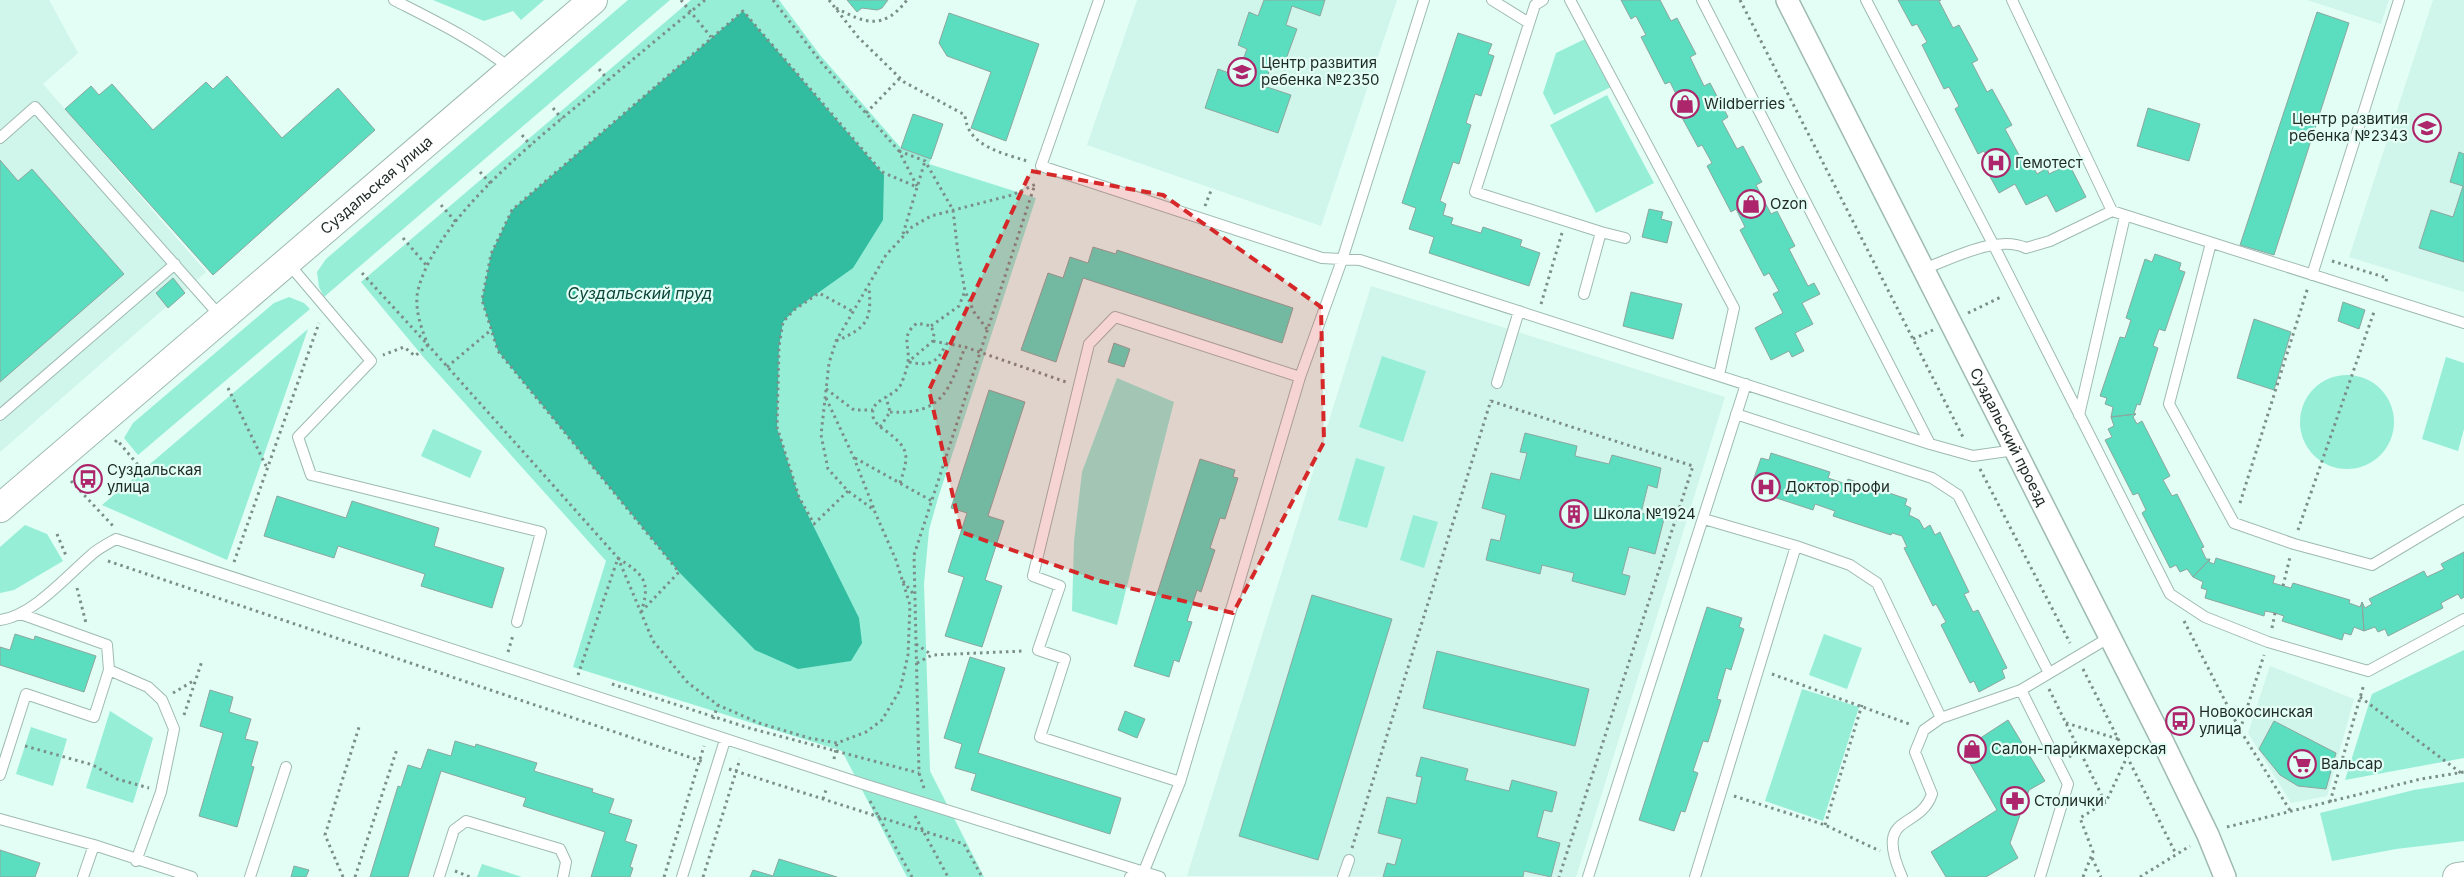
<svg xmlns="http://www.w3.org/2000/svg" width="2464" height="877" font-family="Inter,sans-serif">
  <rect width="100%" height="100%" fill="#e2fef5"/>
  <path fill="#d0f5ea" d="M0,0h49l29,53 -35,31 163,188 -206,180z
    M1137,0h260l-76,226 -234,-81z
    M2307,0h82l-8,24z
    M2433,0h31v292l-115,-35z
    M1371,286l354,111 -149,480 -389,-1z
    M2270,666l84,33 -27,97 -36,7 -43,-70z"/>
  <path fill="#96eed7" d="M433,0h111l-23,20 -8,-9 -29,10z
    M628,0h42l-346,297 -5,-10 -2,-15 9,-13z
    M691,0h88l41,55 81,93 30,11 -2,5 107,34 -98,300 -9,32 -5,54 6,187 54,106h-77l-65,-126 -269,-84 33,-106 -181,-202 -64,-77z
    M1587,38l24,49 -57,28 -11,-22 13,-40z
    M1607,95l47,88 -58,30 -46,-88z
    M289,297l15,6 6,6 -172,146 -14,-17 9,-15 141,-120z
    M308,329l-81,231 -125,-55z
    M1382,356l44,15 -23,71 -44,-15z
    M2446,357l18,6v66l-6,22 -36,-12z
    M2300 422a47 47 0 1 1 94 0a47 47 0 1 1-94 0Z
    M1117,378l57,24 -57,223 -45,-14 2,-70 8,-69z
    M433,429l49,22 -12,27 -49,-22z
    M1356,458l29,9 -18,61 -29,-8z
    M1413,515l25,7 -14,46 -24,-8z
    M25,525l22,9 16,27 -49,29 -14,3v-46z
    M1824,634l38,14 -15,41 -38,-14z
    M2464,650v108l-119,22 27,-86z
    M1802,689l57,18 -36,114 -58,-20z
    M110,711l43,27 -20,65 -47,-15z
    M31,727l36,12 -14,47 -37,-12z
    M2464,782v59l-68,8 -64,12 -12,-48 94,-23z
    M482,864l40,13h-45z"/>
  <path fill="#32bca0" d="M743,11l141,164 -1,45 -30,48 -59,42 -11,12 -4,25 -2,81 22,69 60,121 3,25 -11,18 -53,8 -43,-19 -76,-78 -181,-221 -16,-51 9,-46 21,-44z"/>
  <path fill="#5bddbf" stroke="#8da79f" d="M847,0h41l-6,8 -5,2 -15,-2 -5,4z
    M1264,0h61l-5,16 -28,-10 -6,19 11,4 -12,33 -11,-4 -10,28 27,9 -13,38 -73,-25 13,-39 19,7 10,-27 -9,-4 11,-33 9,4z
    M1621,0h39l11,21 6,-3 19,36 -6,3 14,29 6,-3 18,34 -6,4 15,28 6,-3 19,36 -6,3 15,29 6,-3 18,35 -6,3 19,37 6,-3 6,11 -18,9 11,21 -18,9 9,18 -12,6 -3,-6 -18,9 -16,-32 28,-15 -10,-19 6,-3 -10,-18 -5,3 -24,-46 5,-3 -9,-18 -5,3 -24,-46 5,-3 -10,-18 -4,2 -24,-44 5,-3 -9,-18 -5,2 -24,-47 5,-2 -10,-19 -5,3z
    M1898,0h43l-2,1 14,27 6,-3 19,35 -6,3 15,29 5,-3 20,36 -7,4 20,37 6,-3 6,11 10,-6 2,6 20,-10 17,33 -30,15 -9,-17 -21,10 -11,-21 -16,9 -11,-20 6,-3 -10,-19 -6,3 -23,-45 4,-3 -10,-19 -5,2 -22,-44 5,-3 -10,-18 -5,2z
    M2317,12l32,11 -75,232 -34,-10z
    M949,13l90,31 -33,97 -35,-13 20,-56 -44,-16 -8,-13z
    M1458,33l34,11 -4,10 6,2 -13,40 -6,-2 -9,29 5,2 -12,39 -6,-2 -13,39 6,3 -3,11 10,3 -2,6 30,9 2,-6 39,13 -2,6 20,7 -11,33 -100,-33 5,-16 -25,-8 7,-21 -14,-5z
    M227,76l55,62 56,-50 37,42 -162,145 -148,-166 26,-23 8,9 13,-11 41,46 53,-48 7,7z
    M2148,108l52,16 -11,37 -52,-15z
    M913,114l30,10 -12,35 -30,-11z
    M2459,152l5,2v108l-45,-14 12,-38 22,7 10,-31 -13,-4z
    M0,160l18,21 14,-12 92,105 -124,108z
    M1649,209l14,3 -2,7 11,3 -5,21 -25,-6z
    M1093,247l23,7 1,-4 176,58 -11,35 -199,-65 -27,84 -35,-12 27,-77 15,5 7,-21 18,6z
    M2155,254l26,9 -2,7 6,2 -20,59 -6,-2 -6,17 5,2 -18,57 -3,-1 -3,9 2,1 -25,3 2,-10 -8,-3 2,-6 -7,-2 20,-59 5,1 6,-18 -5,-2 19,-59 7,3z
    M173,278l12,15 -17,15 -12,-15z
    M1631,292l51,12 -9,35 -50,-13z
    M2343,302l22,8 -6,19 -21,-8z
    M2254,319l37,13 -17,58 -37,-12z
    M1114,343l16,6 -6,18 -16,-5z
    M989,390l36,12 -37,114 16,5 -19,59 17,6 -20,61 -37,-11 19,-59 -16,-5 19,-59 -16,-5z
    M2136,414l-3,3 4,7 5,-3 28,55 -7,4 9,16 5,-2 27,53 -3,1 5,11h4l-17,18 -6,-8 -7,3 -4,-7 -6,3 -28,-55 4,-3 -8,-17 -5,2 -28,-55 7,-3 -4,-8 6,-3 -3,-9z
    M1525,433l52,13 -2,10 34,8 3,-9 49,13 -4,20 -9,-3 -7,28 23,6 -9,35 -26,-7 -7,27 8,2 -5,19 -53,-14 2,-8 -32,-8 -2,9 -54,-14 5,-21 9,2 6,-26 -24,-7 9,-35 29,7 7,-27 -7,-1z
    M1771,453l59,19 -2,6 18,6 2,-5 59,20 -2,6 6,3 -2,7 10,5 5,9 6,-4 5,10 5,-3 29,60 -5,2 9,18 5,-2 29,58 -5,2 3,8 -26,14 -5,-11 -4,2 -29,-58 5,-3 -10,-18 -3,2 -29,-58 3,-1 -5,-11 -10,-3 -1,2 -58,-19 2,-5 -20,-7 -2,6 -55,-18 1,-6 -7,-2 9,-26 8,2z
    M1200,459l35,11 -2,7 5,1 -13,41 -5,-1 -10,30 5,2 -14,42 -4,-2 -10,31 5,1 -13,40 -5,-2 -5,17 -35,-11z
    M277,496l69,22 6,-17 87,27 -5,18 70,22 -12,40 -71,-22 4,-12 -87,-28 -4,12 -70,-22z
    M2464,552v45l-3,2 -3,-5 -17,9 2,5 -55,28 -3,-7 -7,3 -3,-5 -11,4 -2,-29 3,6 7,-4 -3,-5 55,-28 3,6 17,-8 -3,-5z
    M2216,558l59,18 -2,7 18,5 2,-5 57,17 -1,3 11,4 2,-5 2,29 -10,-4 -3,8 -7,-2 -2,7 -60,-19 2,-5 -9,-3 -10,-2 -1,5 -59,-18 2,-8 -6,-2 2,-6 -10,-5 17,-18 -1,3 5,2z
    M1312,595l80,24 -74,241 -79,-24z
    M1707,607l35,11 -3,9 5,2 -13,41 -5,-2 -9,31 4,1 -13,42 -5,-1 -10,30 5,2 -13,39 -4,-1 -7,20 -35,-11z
    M15,634l19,6 1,-4 61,20 -12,36 -84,-27v-18l10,3z
    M1437,651l152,38 -14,57 -152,-38z
    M970,657l35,11 -27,85 143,45 -11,36 -139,-44 5,-16 -21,-6 7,-24 -18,-6z
    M210,690l23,7 -4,15 22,7 -6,20 13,3 -7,24 3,1 -17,60 -38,-11 24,-83 -23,-7z
    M1125,711l20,8 -8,19 -19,-8z
    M2008,720l37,61 -16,9 -19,53 8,15 -32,19h-40l-15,-25 66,-42 -35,-60z
    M2274,721l62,32 -10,36 -28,-3 -18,-11 -21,-26z
    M455,741l20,6 1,-3 61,19 -3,8 59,18 -1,3 22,7 -5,14 23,7 -7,21 12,4 -7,22 3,1 -3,9h-39l14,-45 -82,-26 3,-8 -85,-27 -33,106h-38l28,-91 3,1 7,-22 13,4 7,-20 23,7z
    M1421,757l47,12 -3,11 44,11 3,-11 45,12 -5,20 -8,-2 -7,27 23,6 -9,34 -27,-6 -1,6h-140l4,-14 8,2 7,-26 -24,-6 9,-36 29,7 6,-27 -6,-1z
    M0,850l40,13 -5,14h-35z
    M779,859l58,18h-87l3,-7 20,6z
    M294,866l15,4 -3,7h-15z"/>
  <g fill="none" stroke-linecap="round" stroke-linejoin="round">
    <defs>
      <path id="lane" d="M394,0c41,21 81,40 117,69
        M1099,0l-58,166 281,92 38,2 570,184 43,12 42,-6
        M1492,0l37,23
        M1543,0l-8,5 -60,187 126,40 -17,62
        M1570,0l164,308 -15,67
        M1702,0l228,444
        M1866,0l127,244 177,350 35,23 63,25 100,29 96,-52
        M2012,0l100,211
        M0,138l35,-31 186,210
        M1601,232l24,6
        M2211,243l-42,161 65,119 60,21 78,21 92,-55
        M288,263l83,98 -73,76 13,38 230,57 -24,90
        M1923,269c29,-10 74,-35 103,-21l24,-7 62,-30 352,112
        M2312,275l87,-275
        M1497,383l22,-72
        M1736,414l196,64 26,17 91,178
        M0,415l175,-151
        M2079,415l46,-199
        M1704,519l92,27 54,19 27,18 64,135
        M0,620c32,-4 66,-43 90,-64 7,-7 17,-12 26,-17l744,244 300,94
        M109,670l39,17 14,13 12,29 -13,63 -25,69
        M2021,690l47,94 -28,93
        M0,775l26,-81 68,23 15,-47 -2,-25 -86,-31
        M1180,782l-140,-45 25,-78 -27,-9 22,-64 -27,-10 56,-232 26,-27 185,60
        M0,819l94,26
        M83,877l11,-32 98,32
        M250,877l36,-110
        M439,877l15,-47 12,-9 94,28 6,13 -3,15
        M682,877l43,-137
        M1130,877l14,-6 36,-89 120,-405 42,-117 82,-260
        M1343,877l6,-17
        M1588,877l158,-493
        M1695,877l101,-331
        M1902,877c-29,-66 17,-45 30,-83l-17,-42 9,-22 17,-12 80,-28 89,-53"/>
      <g id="street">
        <path id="s1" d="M1787,0l371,732 50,103 17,42"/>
      </g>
      <g id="secondary">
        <path id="s2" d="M0,508l593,-508"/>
        <path d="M2457,877l7,-1"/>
      </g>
    </defs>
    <use href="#lane" stroke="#9fbab2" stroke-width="12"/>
    <use href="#street" stroke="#9fbab2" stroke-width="24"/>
    <use href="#secondary" stroke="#9fbab2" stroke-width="30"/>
    <path stroke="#7b8e88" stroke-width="3" stroke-dasharray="2.5 4" stroke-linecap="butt" d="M681,0l30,37
      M705,0c-37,30 -74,61 -111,92 -57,47 -157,125 -176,198 -4,18 3,38 10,55l190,213 35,83 35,42 30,22 41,18 50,15 28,5 29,-11 16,-12 18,-30 8,-35 2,-50 -14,-45 -22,-50 -26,-19 -20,-22 -7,-34 8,-72 7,-22 50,-86 26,-28 19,-11 81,-21 24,-11
      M773,0l48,62 78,89 18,35
      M829,0l29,37 46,45 61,33c2,31 37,38 62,46
      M1740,0l224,439
      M836,8c29,15 47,23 71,-8
      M599,69l9,11
      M553,108l9,11
      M866,113l34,-35
      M522,135l9,11
      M899,151l26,10 28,49 5,43 7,38 9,21 13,17
      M480,172l11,12
      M441,205l15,17
      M1205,206l7,-18
      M903,234l22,-73
      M403,238l24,28
      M2332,261l55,17 -2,6
      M362,273l66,72 -13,11 -11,-9 -21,8
      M1541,304l21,-71
      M1968,313l35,-17
      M931,326l28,-20 6,-15
      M1913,339l20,-9
      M836,341c31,-13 36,-21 33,-53
      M933,341l32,6 101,35
      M909,362c20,4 28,2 37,-18
      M447,367l44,-37
      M228,388l39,80
      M826,389l28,21h19
      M826,398l28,60 20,51
      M1491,401l202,65 -134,411
      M890,412c53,3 59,-22 75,-65
      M880,427l10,-15 -4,-15
      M115,442l2,-2 21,25
      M855,458l77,43
      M1980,469l90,174
      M71,481l42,45
      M900,483c9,-28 10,-34 -14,-52 -5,-3 -11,-8 -13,-14 -4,-19 22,-19 28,-33 3,-6 6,-16 7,-22 2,-18 -8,-25 9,-39l14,3 3,7 -1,8 -25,21
      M848,491l-34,33 -15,-27 -22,-70 2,-80 4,-25 11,-12 25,-17 33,18
      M2240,503l68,-216
      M2298,530l77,-221
      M57,534l10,24
      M108,561l596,201
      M234,562l85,-239
      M903,581l12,15
      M2283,586l7,-29
      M77,588l9,35
      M641,612l38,-40 -181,-221 -16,-51 9,-46 21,-44 231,-199 139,161 35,15
      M2184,621l56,109 51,82
      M2272,628l3,-15
      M916,644l16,11
      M508,652l5,-17
      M917,663l15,-8 92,-4
      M2083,669l93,185
      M1772,674l140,51
      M578,675l40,-117c24,16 33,22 24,51
      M612,684l137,44 170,45
      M2049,689l56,113
      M173,693l22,-13
      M2360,697l101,76
      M184,715l18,-54
      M713,719l5,-14
      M2066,723l52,16
      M2240,730l24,-75
      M25,746l68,19 24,14 32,9
      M2069,757l11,-6
      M834,759l3,-16
      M729,769l235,75 18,33
      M924,788l-5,-15 -5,-218 121,-371
      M1734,796l91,29 55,26
      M823,799l4,-12
      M870,801l42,76
      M2330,802l34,-118
      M915,816l33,61
      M1825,825l37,-120
      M2227,827l194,-48 43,-7
      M1352,848l139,-448
      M2092,858l9,19
      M455,871l15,6
      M343,877l-18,-42 35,-111
      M355,877l42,-128
      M664,877l40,-131
      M703,877l37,-118
      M2083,877l10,-25 -13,-34 26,-16 21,-45
      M2140,877l50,-31"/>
    <use href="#lane" stroke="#fff" stroke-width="10"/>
    <use href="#street" stroke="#fff" stroke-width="21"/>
    <use href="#secondary" stroke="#fff" stroke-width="28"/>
  </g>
  <path fill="#d62828" fill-opacity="0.2" stroke="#d62828" stroke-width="4" stroke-dasharray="10 6" stroke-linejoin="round" d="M1031,171l132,24 158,112 3,135 -91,171 -133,-32 -139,-49 -32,-142z"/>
  <defs>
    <symbol id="school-ring" viewBox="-11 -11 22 22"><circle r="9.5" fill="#e2fef5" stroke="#ad256a" stroke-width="1.5"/><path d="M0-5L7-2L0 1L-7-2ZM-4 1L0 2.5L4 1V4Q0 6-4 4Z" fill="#ad256a"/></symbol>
    <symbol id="shop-ring" viewBox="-11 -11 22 22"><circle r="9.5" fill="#e2fef5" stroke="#ad256a" stroke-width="1.5"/><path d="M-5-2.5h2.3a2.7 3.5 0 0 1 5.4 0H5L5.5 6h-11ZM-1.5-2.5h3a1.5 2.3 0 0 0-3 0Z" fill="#ad256a"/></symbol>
    <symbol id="hospital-ring" viewBox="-11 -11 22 22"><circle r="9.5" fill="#e2fef5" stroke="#ad256a" stroke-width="1.5"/><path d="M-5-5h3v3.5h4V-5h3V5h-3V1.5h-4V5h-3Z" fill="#ad256a"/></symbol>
    <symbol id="bus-ring" viewBox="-11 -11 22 22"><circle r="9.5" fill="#e2fef5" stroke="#ad256a" stroke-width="1.5"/><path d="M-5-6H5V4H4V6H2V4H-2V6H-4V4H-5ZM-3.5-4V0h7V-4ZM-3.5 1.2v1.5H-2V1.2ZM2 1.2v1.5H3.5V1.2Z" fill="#ad256a"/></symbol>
    <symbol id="building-ring" viewBox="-11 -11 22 22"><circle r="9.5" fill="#e2fef5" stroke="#ad256a" stroke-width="1.5"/><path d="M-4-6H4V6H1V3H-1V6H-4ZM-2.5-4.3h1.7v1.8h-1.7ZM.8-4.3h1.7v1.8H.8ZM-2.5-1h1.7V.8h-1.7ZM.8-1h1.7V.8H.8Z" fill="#ad256a"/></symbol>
    <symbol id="supermarket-ring" viewBox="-11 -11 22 22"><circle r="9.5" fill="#e2fef5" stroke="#ad256a" stroke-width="1.5"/><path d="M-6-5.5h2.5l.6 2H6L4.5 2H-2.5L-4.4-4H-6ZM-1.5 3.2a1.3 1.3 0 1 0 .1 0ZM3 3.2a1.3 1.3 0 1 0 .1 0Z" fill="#ad256a"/></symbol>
    <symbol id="pharmacy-ring" viewBox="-11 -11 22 22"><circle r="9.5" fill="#e2fef5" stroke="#ad256a" stroke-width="1.5"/><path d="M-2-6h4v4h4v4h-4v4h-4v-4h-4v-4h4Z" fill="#ad256a"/></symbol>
  </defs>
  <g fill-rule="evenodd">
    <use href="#school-ring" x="1226" y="56" width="32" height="32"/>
    <use href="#shop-ring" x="1669" y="88" width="32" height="32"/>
    <use href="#school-ring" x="2411" y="112" width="32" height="32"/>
    <use href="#hospital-ring" x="1980" y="147" width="32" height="32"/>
    <use href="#shop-ring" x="1735" y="188" width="32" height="32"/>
    <use href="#bus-ring" x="72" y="463" width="32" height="32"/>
    <use href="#hospital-ring" x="1750" y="471" width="32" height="32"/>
    <use href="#building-ring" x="1558" y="498" width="32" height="32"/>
    <use href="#bus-ring" x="2164" y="705" width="32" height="32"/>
    <use href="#shop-ring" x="1956" y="733" width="32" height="32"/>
    <use href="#supermarket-ring" x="2286" y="748" width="32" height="32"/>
    <use href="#pharmacy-ring" x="1999" y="785" width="32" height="32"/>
  </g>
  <g text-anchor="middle" stroke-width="4.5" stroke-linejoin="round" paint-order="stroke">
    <g font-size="15" fill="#1f2a27" stroke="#e2fef5" text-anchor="start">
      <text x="1261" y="68">Центр развития<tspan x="1261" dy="17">ребенка №2350</tspan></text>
      <text x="1704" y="109">Wildberries</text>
      <text x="2408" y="124" text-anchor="end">Центр развития<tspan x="2408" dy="17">ребенка №2343</tspan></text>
      <text x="2015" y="168">Гемотест</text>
      <text x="1770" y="209">Ozon</text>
      <text x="107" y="475">Суздальская<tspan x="107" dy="17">улица</tspan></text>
      <text x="1785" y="492">Доктор профи</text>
      <text x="1593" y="519">Школа №1924</text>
      <text x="2199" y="717">Новокосинская<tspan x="2199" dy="17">улица</tspan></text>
      <text x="1991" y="754">Салон-парикмахерская</text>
      <text x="2321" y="769">Вальсар</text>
      <text x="2034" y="806">Столички</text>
    </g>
    <g font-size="15" fill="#1f2a27" stroke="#e2fef5">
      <text dy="5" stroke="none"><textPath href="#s2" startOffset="496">Суздальская улица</textPath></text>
      <text dy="5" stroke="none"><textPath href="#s1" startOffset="490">Суздальский проезд</textPath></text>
    </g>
    <g font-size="16" font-style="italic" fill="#0d473b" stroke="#e2fef5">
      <text x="640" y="299">Суздальский пруд</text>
    </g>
  </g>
</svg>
